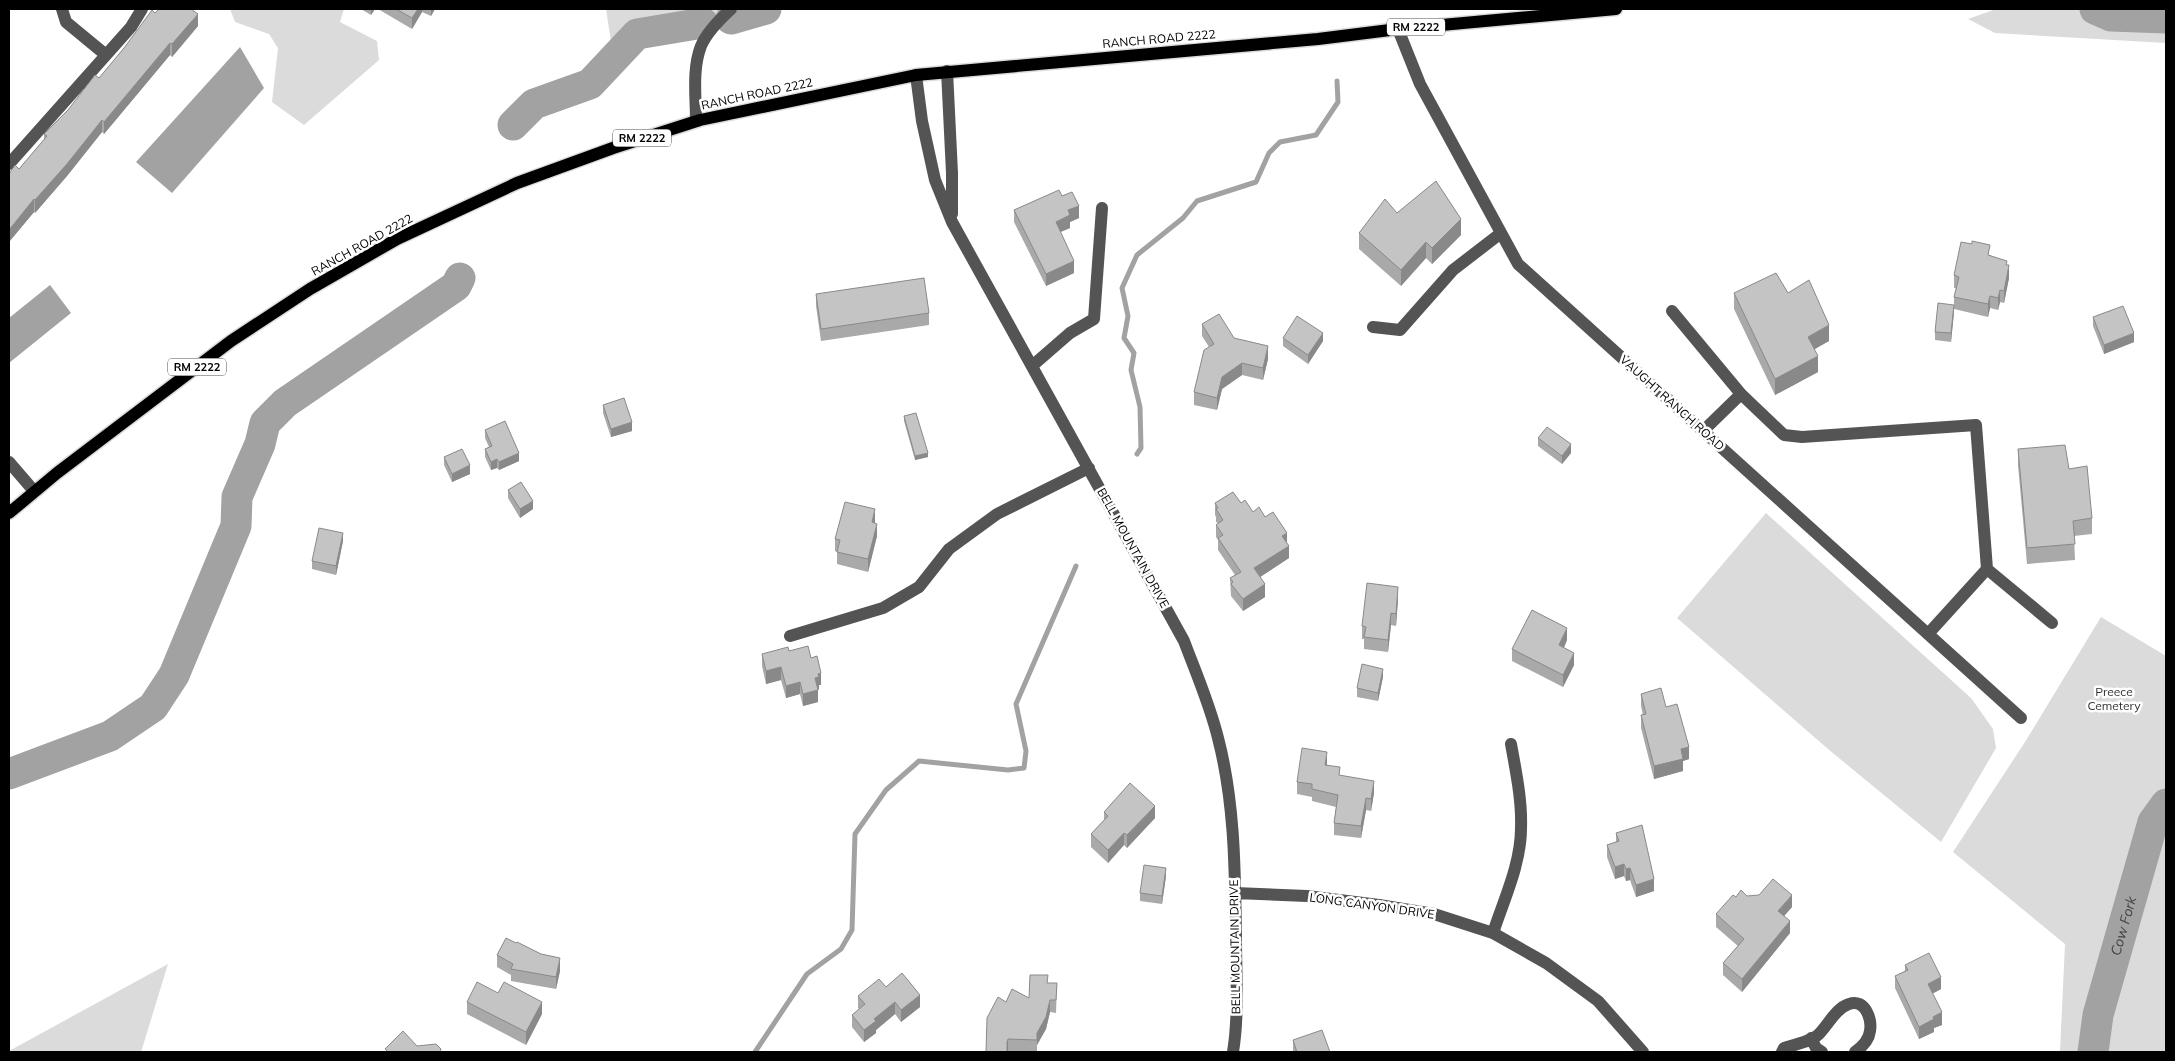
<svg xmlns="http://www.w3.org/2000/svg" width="2175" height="1061" font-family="Mulish,sans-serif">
  <rect width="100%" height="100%" fill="#fff"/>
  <path fill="#dbdbdb" d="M230,9h114l-4,13 37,19 2,19 -75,65 -32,-23 6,-54 -9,-14 -34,-12z
    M606,9h132l-125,46z
    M1996,9h170v34l-171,-10 -27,-14z
    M1766,513l205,185 22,31 3,19 -55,94 -113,-93 -151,-131z
    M2101,617l65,39v396h-106l5,-108 -112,-92 72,-110z
    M168,964l-27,88h-132v-1z"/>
  <path fill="#a2a2a2" d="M240,47l24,41 -92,105 -36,-31z
    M50,285l21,28 -62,50v-45z"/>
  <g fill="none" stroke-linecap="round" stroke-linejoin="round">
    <path stroke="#a2a2a2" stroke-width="5" d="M1137,454l4,-6 -1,-41 -9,-37 3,-17 -10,-15 4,-22 -6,-28 15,-33 46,-37 14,-17 59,-19 13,-29 11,-11 36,-7 22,-33 -1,-21
      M755,1052l52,-78 34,-25 11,-19 3,-96 31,-44 33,-29 89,9 16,-2 2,-17 -10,-47 60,-138"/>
    <g stroke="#a2a2a2" stroke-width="31">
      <path d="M2095,9l16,7 55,2"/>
      <path d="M731,19l35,-10"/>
      <path d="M513,125l21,-21 56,-20 47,-50 66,-11"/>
      <path d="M9,774l101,-38 43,-29 21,-32 62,-149 1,-29 23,-53 5,-21 20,-20 171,-117 4,-8"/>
      <path id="s1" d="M2093,1052l5,-37 55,-193 13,-18"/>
    </g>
    <defs>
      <path id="major" d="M9,513l48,-40 174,-132 79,-52 87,-50 120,-56 96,-35 87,-28 216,-45 402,-36 80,-10 218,-20"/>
    </defs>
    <use href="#major" stroke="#dbdbdb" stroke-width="15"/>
    <path stroke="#545454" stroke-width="12" d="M62,9l4,13 40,33
      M1398,29l22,55 98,180 503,454
      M947,71l5,102v41
      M916,75l6,46 13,59 17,42 232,419c12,32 26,64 34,97 17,65 17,134 18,200 0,38 3,77 -3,114
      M696,121c0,-24 -4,-52 5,-75 6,-14 19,-27 30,-37
      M9,164l122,-137 11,-18
      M1672,311l69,83 43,41 18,2 174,-12 11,144 65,54
      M1373,327l27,3 53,-60 48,-37
      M1032,366l38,-33 24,-14 8,-111
      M1703,431l38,-37
      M9,462l25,29
      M1928,634l59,-65
      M790,636l93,-28 36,-21 30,-38 48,-35 92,-46
      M1235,893l72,3 72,9 55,9 59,19 53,30 52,38 45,51
      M1493,933c11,-34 28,-69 28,-105 1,-28 -5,-56 -10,-84
      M1811,1038l5,10 6,4
      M1782,1052l2,-4c10,-3 28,-7 35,-14 9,-9 17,-26 30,-30 16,-6 23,15 21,27 -1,9 -8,16 -15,21"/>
    <use href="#major" stroke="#000" stroke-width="12"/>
  </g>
  <path fill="#a9a9a9" d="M361,9h14l-4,6z
    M378,9h57l-4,7 -9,-4 -10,17z
    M155,13l43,13 -26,31 -2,-2 -66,79 -2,-2 -35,44 -32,37 -1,-1 -25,30v-68l10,-5 25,-29v-6l55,-56z
    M1062,196l17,22 -9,4v6l-10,4 14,41 -28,13 -32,-64v-12z
    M1359,233l102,2 -29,29 -6,-6 -25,28 -42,-37z
    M1990,255l17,10 2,13 -5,25 -4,-1 -2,8 -8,-2 -2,9 -34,-8 -3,33 -16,-2v-8l19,-27v-8l2,-9h-2v-13z
    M1734,293h54l41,48 -15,8 4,23 -43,23 -41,-86z
    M816,294l113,19v12l-108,16 -5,-35z
    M2093,317l41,25 -30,12 -11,-28z
    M1202,324l32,14 34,21 -5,21 -21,-5 -20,14 -5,21 -23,-5v-13l15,-45 -7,-11z
    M1283,338l40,3 -15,23 -25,-18z
    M603,405l29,26 -21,6 -8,-24z
    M904,416l24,41 -13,3 -11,-39z
    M485,430l34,31 -20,9 -2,-2 -6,2 -6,-13v-8l4,-2 -4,-9z
    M1538,438l33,15 -9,11 -24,-18z
    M2018,449l51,20 23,49v16l-18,2 1,24 -48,4 -9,-99z
    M444,457l26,17 -18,8 -8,-17z
    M508,490l25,19 -13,9 -12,-20z
    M1215,503h26l12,9 12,5 22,27 2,14 -29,19 5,20 -22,14 -12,-15 -1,-18 5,-3 -17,-25v-10l-2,-3v-12l2,-2 -2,-1v-5l-1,-2z
    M875,522l2,14 -9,36 -31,-8v-12l-2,-1v-12z
    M343,541l-7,34 -24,-6v-8z
    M1398,599l-2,27 -5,-1 -3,27 -24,-3v-10h-2v-13z
    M1567,640l-3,8 10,17 -11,22 -51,-26v-12z
    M789,651l22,7 10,27h-2v4l-1,1v12l-15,4 -3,-12 -14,4 -5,-18 -15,4 -4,-18v-12z
    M1383,677l-5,24 -21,-4v-9z
    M1641,694l25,13 23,52 -6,2v10l-29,8 -13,-51v-13h2l-2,-9z
    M1327,765l13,11 34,17 -3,18 -5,-1 -5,28 -27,-3v-12l2,-16 -24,-6v-4l-15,-3v-12z
    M1104,812l51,6 -28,30 -3,-3 -16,18 -17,-16v-13l13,-14z
    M1616,833l38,58 -18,6 -6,-17 -4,1 -2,-5 -9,3 -8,-22v-12l9,-3z
    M1166,876l-4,28 -22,-3v-8z
    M1747,896l45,11 -8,9 6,17 -48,59 -19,-17v-12l15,-17 -22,-19v-13l20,-17z
    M516,943l25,11 19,17 -4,18 -45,-8v-6l-14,-8v-12z
    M1905,965l36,24 -9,5 10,31 -8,3v4l-15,7 -24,-51v-12l10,-5z
    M1048,983h9l-1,30 -6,-1 -4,17 -9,16v7h-29l-2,-50 23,-4z
    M886,987l34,20 -19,15 -6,-8 -19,16v3l-12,9 -12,-15v-12l7,-6 -1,-1v-12z
    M467,1002l75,12 -16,31 -59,-31z
    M1293,1040l37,12h-37z"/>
  <path fill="#898989" d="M371,9h4l-4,6z
    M418,9h4v3l-10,17v-11z
    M431,9h4l-4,7z
    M198,14v12l-26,31v-13z
    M170,43v12l-66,79v-12z
    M102,120v12l-35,44 -32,37v-13z
    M34,199v13l-25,30v-12z
    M1079,206v12l-9,4v6l-14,6v-12l12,-12z
    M1461,219v16l-29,29v-16z
    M1426,242v16l-25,28v-16z
    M1074,261v12l-28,13v-12z
    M2009,265v13l-5,25v-12z
    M2000,290v12l-2,8v-12z
    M1990,296v12l-2,9v-13z
    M1954,305v8l-3,29v-9z
    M1829,325v16l-21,12v-16z
    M1323,333v8l-15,23v-9z
    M2134,333v9l-30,12v-9z
    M1268,346v13l-5,21v-12z
    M1818,356v16l-43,23v-16z
    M1242,363v12l-20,14 -5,21v-12l5,-21z
    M632,422v9l-21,6v-8z
    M1571,444v9l-9,11v-8z
    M519,453v8l-20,9v-8z
    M928,453v4l-13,3v-4z
    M497,459v9l-6,2v-8z
    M470,465v9l-18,8v-8z
    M533,501v8l-13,9v-9z
    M875,509v13l-3,13v-13z
    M877,524v12l-9,36v-13z
    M343,533v8l-7,34v-9z
    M1287,533v12l-5,-9z
    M1289,546v12l-35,23v-13z
    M1265,584v13l-22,14v-12z
    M1398,587v12l-2,27v-12z
    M1391,613v12l-3,27v-12z
    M1567,628v12l-8,18v-13z
    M1574,653v12l-11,22v-12z
    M781,667v13l-15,4v-13z
    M1383,669v8l-5,24v-8z
    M821,673v12h-2v4l-4,1v-12l3,-4z
    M800,682v12l-14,4v-12z
    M818,690v12l-15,4v-12z
    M1689,747v12l-6,2v10l-29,8v-13l27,-17z
    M1327,752v12l-2,13v-12z
    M1374,781v12l-3,18v-12z
    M1366,798v12l-5,28v-12z
    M1155,806v12l-28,30v-13z
    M1124,833v12l-16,18v-13z
    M1624,864v12l-9,3v-12z
    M1166,868v8l-4,28v-8z
    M1630,868v12l-4,1v-12z
    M1654,879v12l-18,6v-12z
    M1792,895v12l-14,16v-12z
    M1790,921v12l-48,59v-13z
    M560,958v13l-4,18v-12z
    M1941,977v12l-13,7v-12z
    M920,995v12l-19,15v-12z
    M1050,1000v12l-4,17 -9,16v-12z
    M542,1002v12l-16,31v-13z
    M895,1002v12l-19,16v3l-12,9v-12l10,-11z
    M1942,1012v13l-8,3v4l-15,7v-12l14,-10z
    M1008,1039v13h-1v-10z"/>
  <path fill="#c4c4c4" stroke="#898989" d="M159,9h32l7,5 -26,30 -2,-1 -66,79 -2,-2 -35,44 -32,36 -1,-1 -25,31v-56l6,-9 4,4 28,-33 -3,-2 24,-24 27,-35 4,3 25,-30 28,-38 3,3z
    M396,9h22l-6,9z
    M1436,181l25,38 -29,29 -6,-6 -25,28 -42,-37 26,-34 12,14z
    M1059,190l3,6 10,-4 7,14 -11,4 2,5 -14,7 18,39 -28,13 -32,-64z
    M1972,241l18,4 -2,10 19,6 -1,4h3l-5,26 -4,-1 -2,8 -8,-2 -2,8 -34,-7 5,-20 -5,-2 7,-33 11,2z
    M1776,273l12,20 21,-13 20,45 -21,12 10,19 -43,23 -41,-86z
    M924,278l5,35 -108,16 -5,-35z
    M1938,303l16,2 -3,28 -16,-1z
    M2123,306l11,27 -30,12 -11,-28z
    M1219,314l15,24 34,8 -5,22 -21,-5 -20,14 -5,21 -23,-6 10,-42 10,-6 -12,-20z
    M1297,316l26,17 -15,22 -25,-17z
    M624,398l8,24 -21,7 -8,-24z
    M916,413l12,40 -13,3 -11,-40z
    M505,421l14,32 -20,9 -2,-3 -6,3 -6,-13 7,-3 -7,-16z
    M1547,427l24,17 -9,12 -24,-18z
    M2065,445l4,24 18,-3 5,52 -19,3 2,23 -48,4 -9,-99z
    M462,449l8,16 -18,9 -8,-17z
    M521,482l12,19 -13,8 -12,-19z
    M1233,492l8,11 4,-3 8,12 6,-5 6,10 8,-5 14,21 -5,3 7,10 -35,22 11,16 -22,15 -12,-15 2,-2 -3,-4 11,-6 -23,-34 5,-3 -7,-10 7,-5 -7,-11 2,-1 -3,-5z
    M845,502l30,7 -3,13 5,2 -9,35 -31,-7 3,-12 -5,-1z
    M319,528l24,5 -7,33 -24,-5z
    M1367,583l31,4 -2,27 -5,-1 -3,27 -24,-3 2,-10 -4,-1z
    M1532,610l35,18 -8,17 15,8 -11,22 -51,-26z
    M808,646l3,12 6,-2 4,17 -3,1 1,3 -4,1 3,12 -15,4 -3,-12 -14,4 -5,-19 -15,4 -4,-17 26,-7 1,4z
    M1362,664l21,5 -5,24 -21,-5z
    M1661,688l5,19 11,-3 12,43 -8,2 2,10 -29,7 -13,-51 5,-1 -5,-20z
    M1302,748l25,4 -2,13 15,2 -1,8 35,6 -3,18 -5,-1 -5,28 -27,-3 4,-28 -26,-6v-5l-15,-2z
    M1130,783l25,23 -28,29 -3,-2 -16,17 -17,-16 17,-18 -4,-4z
    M1642,825l12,54 -18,6 -6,-17 -4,1 -2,-5 -9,3 -8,-22 12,-4 -3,-8z
    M1144,865l22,3 -4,28 -22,-3z
    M1773,879l19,16 -14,16 12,10 -48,58 -19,-16 21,-24 -28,-25 17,-19 3,2 5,-7 6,6 12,-1z
    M506,938l10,5 1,-1 24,12 19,4 -4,19 -45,-8 2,-5 -16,-9z
    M1929,953l12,24 -13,7 14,28 -9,5 1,2 -15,8 -24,-51 13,-6 -3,-5z
    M902,973l18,22 -19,15 -6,-8 -21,17 2,2 -12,9 -12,-15 13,-11 -7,-8 21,-17 7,8z
    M1030,975h18l-1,8h10l-1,17h-6l-4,17 -9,16v7l-29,-1 -1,3v10h-21l1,-34 11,-21 8,5 6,-13 17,9z
    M477,982l21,11 6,-11 38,20 -16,30 -59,-30z
    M1322,1030l8,22h-33l-4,-12z
    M403,1031l14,15 19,-2 5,5 -1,3h-52l-3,-3z"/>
  <g text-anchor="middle" stroke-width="5" stroke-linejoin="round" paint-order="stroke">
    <g fill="#fff" stroke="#4c4c4c" stroke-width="1">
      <rect x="1387" y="18.5" width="58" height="17" rx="4"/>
      <rect x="613" y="129.5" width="58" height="17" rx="4"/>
      <rect x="168" y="358.5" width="58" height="17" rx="4"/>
    </g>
    <g font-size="11" font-weight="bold" fill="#000">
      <text x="1416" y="31">RM 2222</text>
      <text x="642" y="142">RM 2222</text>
      <text x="197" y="371">RM 2222</text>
    </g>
    <g font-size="12" fill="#000" stroke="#fff">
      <text transform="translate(1159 39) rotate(-5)" y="4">RANCH ROAD 2222</text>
      <text transform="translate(757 94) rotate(-12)" y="4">RANCH ROAD 2222</text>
      <text transform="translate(362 245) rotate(-29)" y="4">RANCH ROAD 2222</text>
      <text transform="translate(1672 403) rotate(42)" y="4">VAUGHT RANCH ROAD</text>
      <text transform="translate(1133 548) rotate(61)" y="4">BELL MOUNTAIN DRIVE</text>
      <text transform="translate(1372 906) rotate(8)" y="4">LONG CANYON DRIVE</text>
      <text transform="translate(1235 947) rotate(-91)" y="4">BELL MOUNTAIN DRIVE</text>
    </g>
    <g font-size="12" fill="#323232" stroke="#fff">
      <text x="2114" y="696">Preece<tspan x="2114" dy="14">Cemetery</tspan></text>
    </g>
    <g font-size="14" font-style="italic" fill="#434343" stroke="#fff">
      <text dy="5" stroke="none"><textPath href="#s1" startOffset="130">Cow Fork</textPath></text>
    </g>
  </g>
  <rect width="2175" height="1061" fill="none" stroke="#000000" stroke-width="20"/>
</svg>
